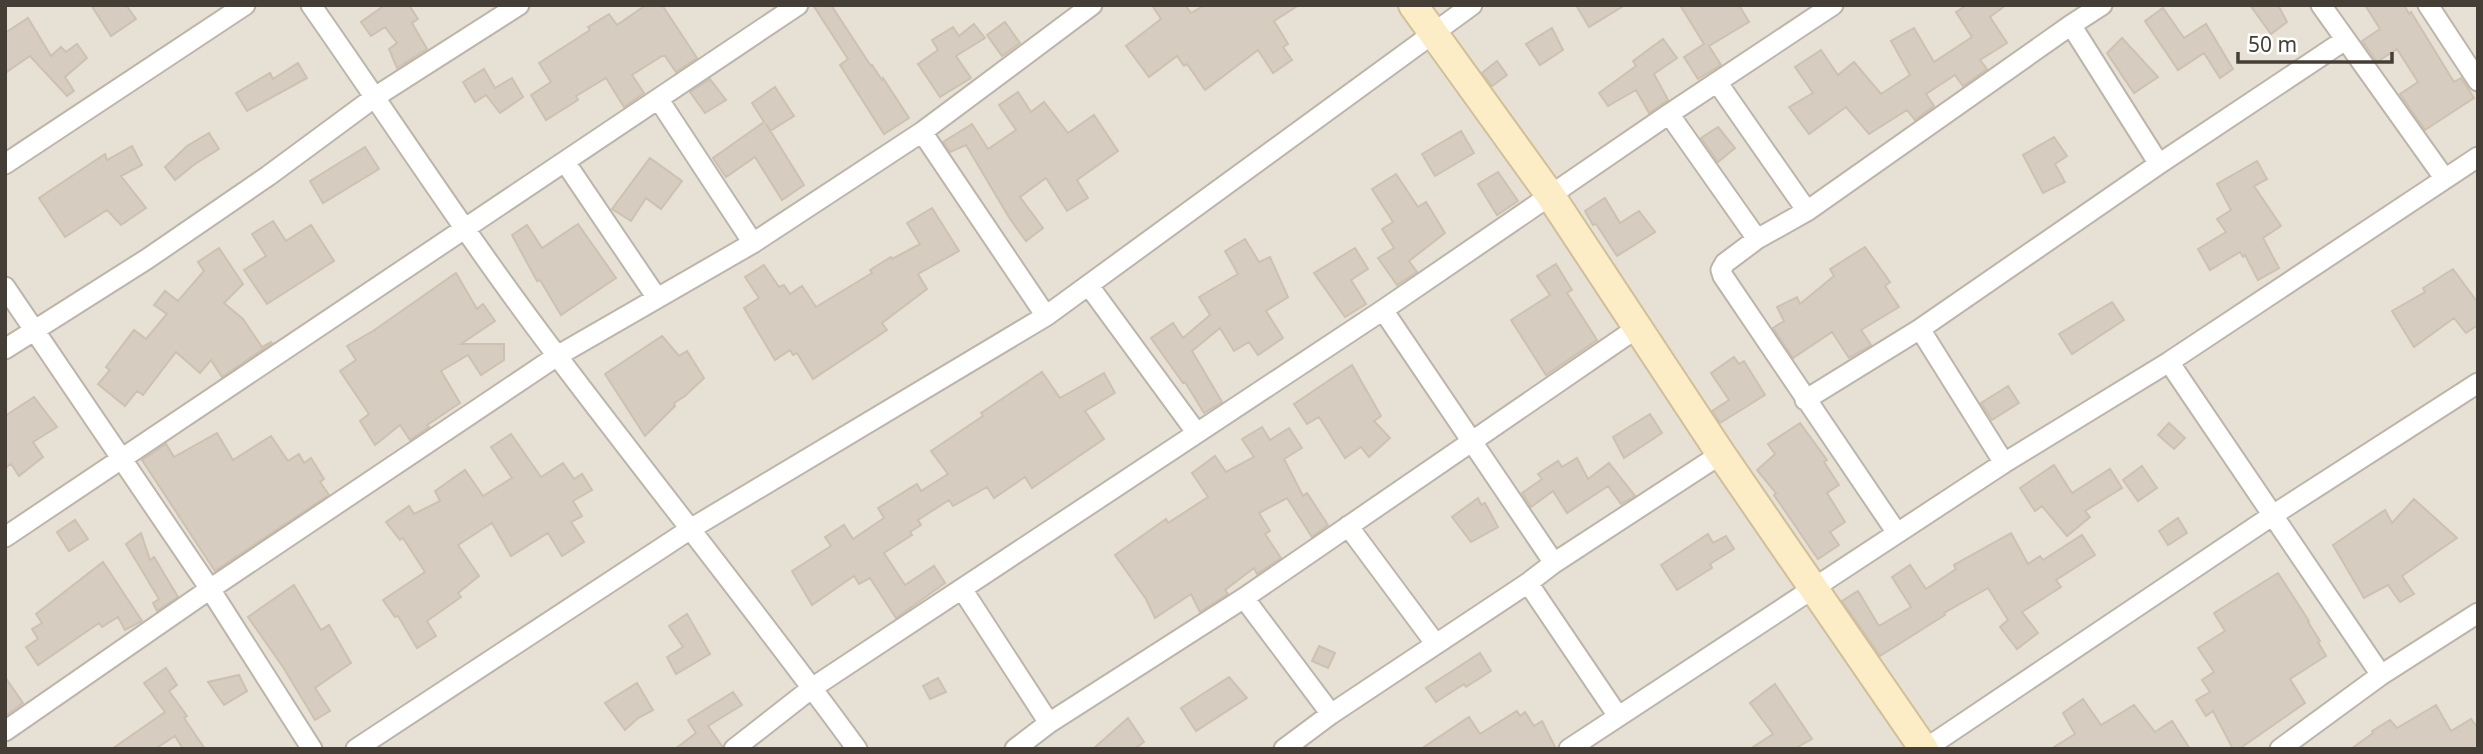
<svg xmlns="http://www.w3.org/2000/svg" width="2483" height="754" font-family="'Noto Sans',sans-serif">
  <rect width="100%" height="100%" fill="#f2eee7"/>
  <path fill="#e6e0d5" d="M5,5h2473v744h-2473z"/>
  <path fill="#d6ccc0" stroke="#cec1b0" stroke-width="2" d="M91,5h35l10,14 -25,17z
    M385,5h24l9,14 -6,4 15,26 -30,19 -8,-19 8,-6 -12,-16 -14,9 -10,-14z
    M646,5h16l35,53 -21,14 -11,-16h-3l-30,19 12,18 -20,14 -18,-29 -30,18 2,4 -32,20 -15,-25 20,-13 -12,-19 51,-33 -2,-3 21,-13 8,11z
    M813,5h18l40,61 1,-1 10,15 1,-2 26,40 -25,16 -44,-69 8,-6z
    M1152,5h33l6,8 14,-8h94l-25,16 14,23 -5,3 9,13 -19,13 -15,-23 -53,40 -18,-26 -3,2 -7,-10 -28,21 -23,-31 35,-27z
    M1576,5h49l-36,22z
    M1680,5h59l10,17 -40,24 12,19 -23,14 -14,-22 20,-13z
    M1967,5h39l-16,12 17,26 -27,17 7,9 -24,17 -8,-11 -29,19 8,12 -19,14 -8,-10 -38,24 -23,-27 -37,27 -20,-27 24,-14 -18,-26 26,-17 17,25 16,-13 27,32 29,-19 -19,-34 23,-13 20,34 38,-25 -16,-25z
    M2250,5h28l9,17 -16,12z
    M2365,5h39l5,9 2,-2 43,70 7,-4 13,20 -49,32 -25,-36 18,-12 -21,-33 -20,13 -15,-21 18,-12z
    M2163,8l21,30 22,-14 27,45 -13,9 -16,-25 -26,17 -33,-49z
    M28,18l23,38 10,-9 5,5 11,-8 10,14 -22,19 9,14 -7,5 -37,-40 -25,17v-40z
    M1005,22l15,21 -18,13 -15,-21z
    M974,24l11,14 -29,18 15,22 -31,19 -22,-33 20,-14 -6,-10 21,-13 6,9z
    M1552,28l11,22 -23,15 -14,-21z
    M2122,38l36,39 -24,16 -27,-40z
    M1663,39l14,19 -23,16 14,26 -19,13 -13,-23 -28,16 -9,-13 37,-27 -3,-5z
    M1497,61l10,14 -15,11 -10,-13z
    M298,63l9,15 -60,33 -11,-18 34,-20 3,6z
    M484,69l11,19 17,-10 11,19 -23,16 -14,-18 -11,7 -12,-20z
    M710,79l16,21 -21,13 -15,-21z
    M775,87l19,29 -24,15 -4,-7 38,61 -22,15 -27,-43 -29,20 -13,-19 51,-36 -12,-19z
    M1018,92l13,20 13,-10 24,31 26,-18 24,36 -41,29 11,18 -21,13 -21,-33 -26,19 23,31 -17,13 -16,-22 -44,-74 -16,7 -7,-10 29,-18 16,25 28,-19 -17,-25z
    M1718,127l17,21 -17,14 -17,-24z
    M1461,131l13,22 -39,23 -13,-22z
    M209,133l10,16 -24,15 -20,16 -10,-13 22,-21z
    M2054,137l13,19 -12,8 10,18 -22,11 -20,-38z
    M132,146l10,19 -21,11 25,32 -25,17 -14,-15 -42,27 -26,-39 66,-44 2,6z
    M365,147l14,22 -56,34 -13,-22z
    M650,158l32,23 -21,28 -15,-11 -15,23 -19,-12z
    M2257,161l10,18 -13,7 27,40 -18,12 16,30 -21,12 -13,-25 -2,2 -3,-5 -30,18 -12,-21 28,-17 -9,-13 14,-9 -14,-26z
    M1498,172l20,29 -21,14 -19,-31z
    M1396,174l22,33 8,-5 19,31 -36,28 8,11 -20,13 -19,-27 16,-10 -12,-19 11,-7 -21,-33z
    M1605,198l15,25 19,-12 16,21 -38,24 -21,-32 -3,1 -8,-14z
    M932,208l27,43 -41,23 9,15 -45,34 5,7 -74,49 -16,-26 -4,2 -3,-5 -15,10 -31,-52 15,-10 -14,-21 19,-12 15,22 5,-2 6,9 12,-8 14,21 56,-34 -2,-3 21,-13 1,2 28,-15 -13,-21z
    M273,221l13,20 25,-16 23,36 -67,43 -23,-34 22,-14 -14,-22z
    M578,224l38,54 -55,37 -21,-35 -3,1 -25,-46 15,-10 15,23z
    M1245,239l14,23 11,-5 18,40 -22,14 17,27 -25,17 -9,-13 -15,9 -14,-23 -28,23 30,51 -18,11 -19,-31 -2,1 -32,-45 22,-15 10,15 27,-23 -11,-18 39,-23 -13,-23z
    M1865,247l25,35 -5,4 14,21 -38,23 10,15 -22,13 -17,-26 -39,26 -20,-30 11,-7 -7,-14 20,-10 3,7 34,-28 -4,-7z
    M219,248l24,36 -19,19 19,16 19,28 9,-5 1,1 -50,34 -11,-17 -11,13 -24,-21 -33,43 -6,-4 -12,15 -27,-22 12,-14 -4,-3 28,-37 12,9 21,-25 -13,-9 11,-14 13,10 26,-30 -6,-9z
    M1355,248l13,21 -17,11 15,24 -21,13 -31,-44z
    M1556,264l16,26 -5,3 30,47 -51,35 -35,-55 39,-25 -13,-19z
    M2453,269l25,34v22l-12,8 -12,-15 -40,29 -22,-36 33,-19 -2,-4z
    M456,273l21,36 6,-5 12,17 -34,23h43v16l-23,15 -13,-20 -27,16 19,32 -33,22 2,2 -19,13 -10,-15 -25,20 -15,-24 9,-7 -29,-43 16,-11 -9,-14 26,-15z
    M2112,302l12,18 -52,34 -13,-20z
    M662,336l17,20 8,-5 17,27 -19,18 -11,7 1,3 -30,30 -40,-62z
    M1734,357l5,7 5,-3 21,34 -45,28 -8,-12 17,-11 -18,-27z
    M1352,365l29,51 -7,5 16,17 -21,19 -8,-10 -16,11 -26,-41 -12,7 -13,-20z
    M1042,372l18,26 44,-25 11,20 -30,18 19,28 -72,49 -7,-11 -31,21 -7,-11 -34,19 -4,-6 -31,20 3,5 -11,7 2,3 -28,18 21,32 29,-19 11,17 -49,35 -26,-40 -11,6 -5,-8 -42,29 -20,-34 39,-25 -6,-9 19,-12 9,14 31,-21 -6,-10 39,-24 4,7 27,-17 -17,-23 52,-35 -2,-3z
    M2008,386l11,17 -27,17 -11,-17z
    M34,397l23,30 -24,15 10,15 -24,19 -8,-12 -6,4v-52z
    M1650,414l12,19 -38,25 -11,-21z
    M1800,423l27,37 -3,2 15,23 -12,8 18,29 -15,10 9,13 -21,14 -44,-64 2,-2 -19,-23 18,-16 -7,-10z
    M2169,423l16,15 -11,11 -16,-14z
    M1262,427l8,13 19,-12 13,20 -18,11 19,37 4,-3 21,32 -16,12 -25,-39 -28,15 11,18 -5,3 16,24 -24,16 -3,-6 -29,22 3,4 -28,18 -9,-18 -36,24 -9,-19 -31,-44 51,-36 2,4 40,-26 -16,-24 23,-17 11,16 28,-15 -12,-18z
    M217,433l16,27 38,-24 17,25 11,-7 5,9 7,-5 13,21 -4,3 9,13 -114,76 -73,-111 24,-16 8,13z
    M511,434l30,43 22,-14 11,16 8,-5 10,16 -19,11 9,15 -11,6 13,20 -22,14 -14,-23 -37,23 -19,-33 -34,22 21,31 -21,17 3,4 -34,24 9,15 -19,12 -19,-32 -3,1 -12,-17 42,-28 -22,-34 -3,2 -14,-18 23,-16 5,8 26,-13 -5,-10 30,-21 18,26 29,-18 -21,-31z
    M1577,458l11,21 21,-16 26,33 -14,8 -13,-18 -41,27 -14,-22 -22,16 -9,-14 20,-14 -4,-5 20,-13 4,6z
    M2054,465l18,28 38,-24 12,19 -37,23 5,6 -23,19 -25,-30 -7,5 -15,-23z
    M2142,466l15,22 -19,13 -15,-21z
    M1478,498l3,7 4,-2 13,24 -27,15 -19,-25z
    M2414,499l43,39 -55,38 12,18 -14,8 -12,-17 -24,13 -31,-53 52,-35 7,13z
    M2178,518l9,15 -19,12 -9,-14z
    M75,520l13,19 -19,12 -12,-19z
    M141,533l9,27 4,-3 24,40 -21,14 -4,-8 6,-4 -33,-55z
    M2011,533l17,31 12,-8 3,4 39,-25 13,20 -39,25 5,7 -39,25 16,21 -21,16 -17,-22 8,-7 -20,-32 -44,25 1,2 -65,41 -38,-55 16,-10 21,35 32,-19 -19,-30 18,-12 16,24 30,-20 -2,-4z
    M1708,534l5,9 13,-7 8,13 -24,15 2,4 -35,22 -16,-25z
    M103,562l39,59 -17,9 -7,-13 -16,10 -3,-4 -61,42 -12,-18 12,-8 -6,-10 10,-6 -6,-9z
    M2278,573l31,48 -1,1 12,19 -2,1 8,14 -36,23 15,24 -66,46h-6l-20,-38 -7,5 -10,-16 14,-8 -8,-12 12,-8 -16,-24 27,-17 -11,-18z
    M294,585l27,45 8,-5 22,38 -36,25 15,23 -15,9 -32,-53 -35,-50z
    M687,614l23,40 -34,20 -9,-17 16,-10 -14,-21z
    M1319,646l16,7 -7,15 -16,-7z
    M1480,653l11,18 -25,16 -2,-3 -28,18 -10,-14z
    M166,668l11,17 -8,6 18,25 -3,2 21,31h-22l-8,-13 -20,13h-43l53,-37 -21,-29z
    M239,675l8,16 -23,14 -16,-23z
    M5,677l18,26 -18,13z
    M1229,677l18,21 -51,33 -15,-23z
    M938,678l8,14 -16,7 -7,-13z
    M637,683l16,27 -15,8 -13,12 -20,-27z
    M1775,684l37,55 -18,10h-44l23,-15 -23,-31z
    M733,692l9,13 -34,21 14,20v3h-47l21,-16 -8,-13z
    M2083,699l18,26 33,-20 21,27 17,-11 18,28h-139l24,-15 -12,-21z
    M2436,705l15,26 20,-12 7,9v21h-127l22,-16 -1,-2 18,-11 7,8z
    M1517,711l3,5 5,-4 9,14 8,-5 14,28h-135l48,-32 11,17z
    M1128,718l16,24 -10,7h-41z"/>
  <g fill="none" stroke-linecap="round" stroke-linejoin="round">
    <defs>
      <path id="street" d="M311,5c82,117 160,238 247,352 99,131 202,259 299,392
        M2321,5l124,174
        M2428,5l50,76
        M2071,25l88,139
        M1717,82l90,129
        M659,100l94,143
        M1669,114l88,125
        M922,132l124,184
        M565,162l92,136
        M5,164l240,-159
        M1089,286l107,146
        M5,287l205,302 102,160
        M1383,310l171,253
        M1920,329l84,134
        M5,349l142,-90 121,-83 107,-79 144,-92
        M2169,362l212,313
        M1805,400l115,-71 239,-165 186,-124
        M1348,526l87,117
        M1897,533l-174,-257 -2,-6 4,-7 32,-24 50,-28 264,-186 31,-20
        M5,537l793,-532
        M1528,583l90,133
        M962,589l87,134
        M1244,598l87,116
        M5,731l205,-142 347,-233 196,-113 169,-111 170,-127
        M356,749l336,-221 354,-212 426,-311
        M734,749l78,-61 571,-378 286,-196 164,-109
        M1015,749l34,-26 195,-125 393,-270
        M1284,749l47,-35 197,-131 26,-20 167,-109
        M1569,749l435,-286 165,-101 309,-205
        M1925,749l348,-234 205,-132
        M2280,749l101,-74 97,-62"/>
      <path id="secondary" d="M1413,5l137,190 171,259 203,295"/>
    </defs>
    <use href="#street" stroke="#bdb5aa" stroke-width="23"/>
    <use href="#secondary" stroke="#d0bf98" stroke-width="32"/>
    <use href="#street" stroke="#fff" stroke-width="19"/>
    <use href="#secondary" stroke="#fcedc7" stroke-width="28"/>
  </g>
  <rect width="2483" height="754" fill="none" stroke="#453e36" stroke-width="14"/>
  <path d="M2238 52v10h154v-10" fill="none" stroke="#453e36" stroke-width="3.5"/>
  <text x="2248" y="52" font-size="21" fill="#453e36" stroke="#ffffff" stroke-width="5" paint-order="stroke">50 m</text>
</svg>
